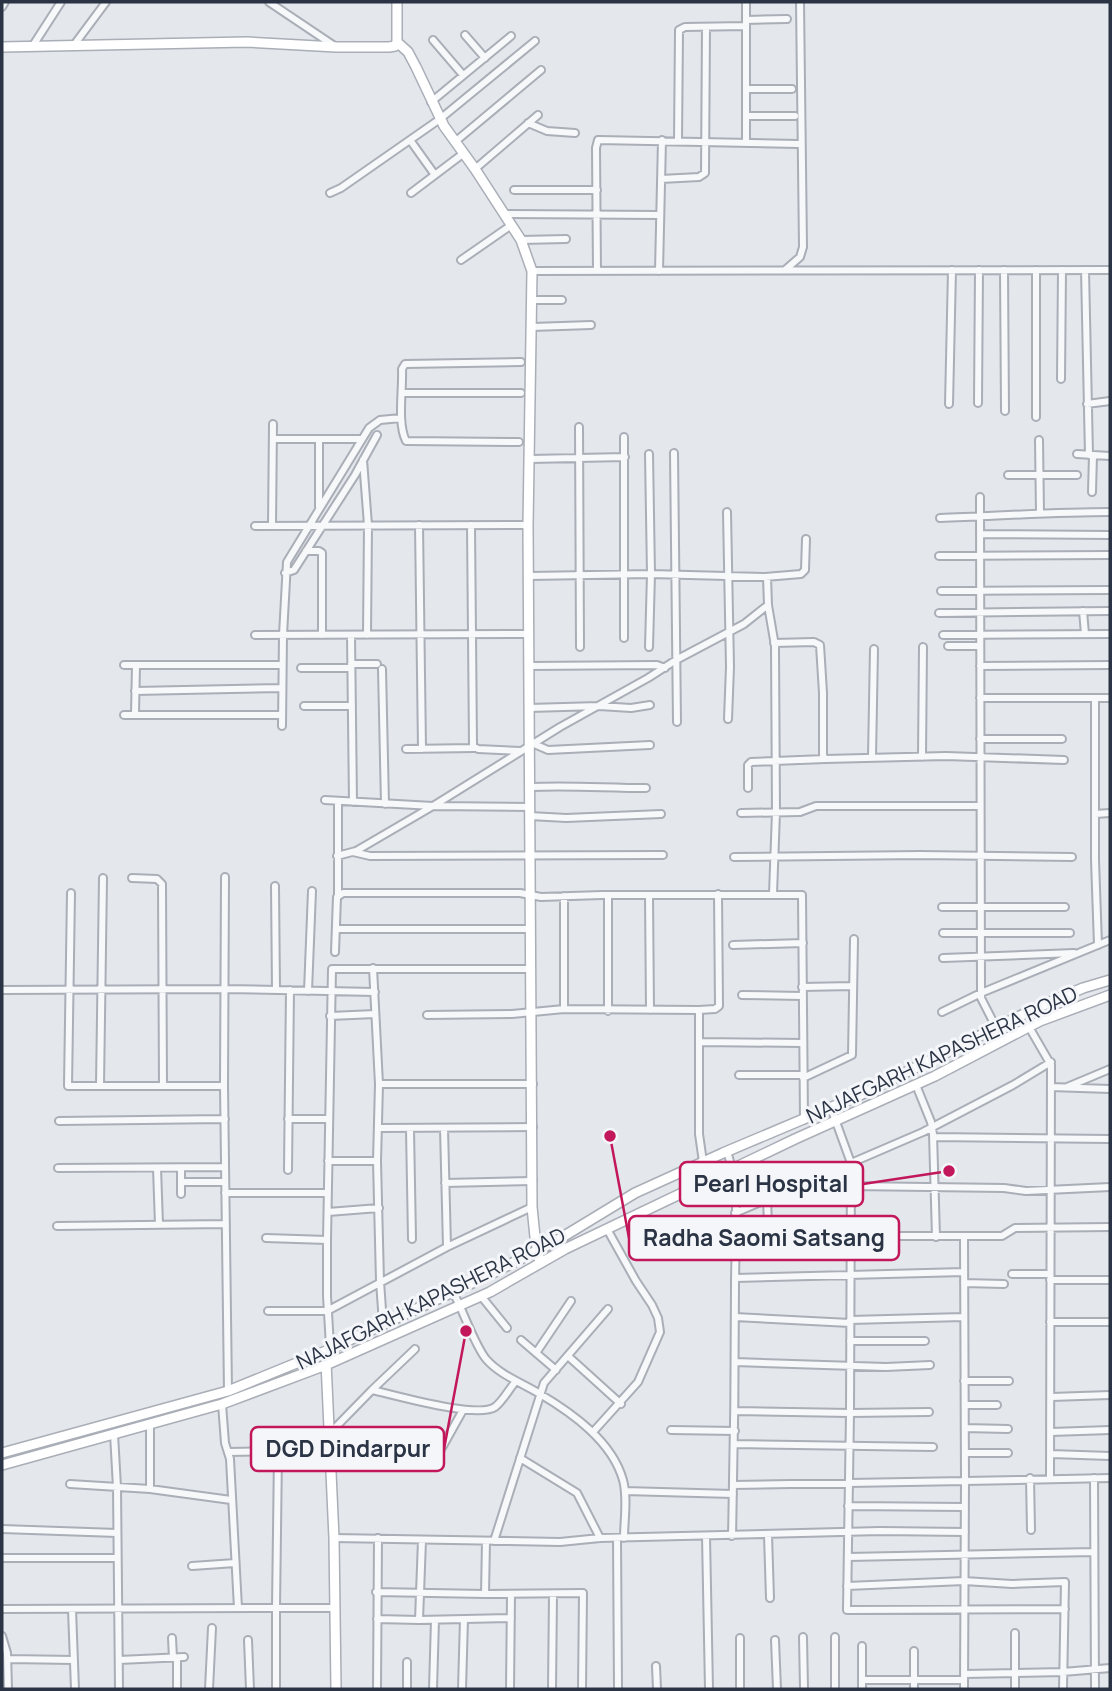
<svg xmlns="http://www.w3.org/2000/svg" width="1112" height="1691" font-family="Manrope,sans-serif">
  <rect width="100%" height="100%" fill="#e4e7ec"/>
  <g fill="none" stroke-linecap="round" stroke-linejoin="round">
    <defs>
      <path id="street" d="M269,2l67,45
        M746,2v141
        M2,7l3,-5
        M746,20l41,-1
        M465,35l20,23
        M433,40l30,35
        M74,45l32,-43
        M32,47l29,-45
        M746,89h46
        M431,102l80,-66
        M746,116h49
        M528,123l19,8 28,2
        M410,140l25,35
        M456,141l85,-71
        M678,141l1,-111 6,-3 61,-1
        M475,169l63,-54
        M661,179l38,-2 6,-4 1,-146
        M514,190h83
        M330,193l11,-5 99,-69 95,-78
        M411,193l53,-40
        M505,214l155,1
        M521,240l45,-1
        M461,260l49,-34
        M785,270l15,-13 3,-10 -3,-245
        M1004,270l1,141
        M1036,270v147
        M1085,270l4,185
        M532,271l578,-1
        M597,271l-1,-123 2,-8 200,4
        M659,271l3,-131
        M532,300h30
        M532,327l59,-2
        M1061,379l1,-109
        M403,393h118
        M978,403l1,-133
        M949,404l3,-134
        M1087,404l23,-3
        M579,427l1,220
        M624,437v201
        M273,439h89
        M1039,440l1,73
        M519,442l-113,-1c-9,-18 -3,-51 -4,-72l3,-5 116,-2
        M674,453l3,269
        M1077,454l33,2
        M530,459l95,-2
        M363,460l5,65 -1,110
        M1008,475h69
        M1092,492l1,-37
        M980,497l1,501 22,43
        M319,507v-68
        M727,512l3,155 -2,52
        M940,518c57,-2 113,-6 170,-6
        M419,525l3,224
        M471,525l2,221 5,3 43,2
        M255,526l273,-1
        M272,526l1,-102
        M980,534l130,1
        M306,551h13l3,2v82
        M939,556l171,-1
        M285,573l9,-3 61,-95 22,-40
        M529,576l122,-2 114,3 36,-3 4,-4 1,-31
        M767,577l1,28 7,41 1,166 -3,82
        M941,591l169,-1
        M1083,611l2,23
        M939,613l171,-2
        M255,635l274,-1
        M351,635l2,167
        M943,635l167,-1
        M774,643l40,-1 6,3 3,48v62l2,4 121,-3 118,4
        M948,646h32
        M649,647l2,-73 -2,-120
        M351,664h26
        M124,665h158
        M529,666l128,-1 8,3
        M980,666l130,-1
        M301,668h50
        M382,669l3,135
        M135,691l147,-3
        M980,698h130
        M1095,698v162l3,85
        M304,706h48
        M529,708l70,-2 32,2 19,-3
        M135,714l1,-49
        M124,715h158
        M282,726l1,-91 4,-73 82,-134 11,-8 21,-2
        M980,739h82
        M534,744l14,6 102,-5
        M406,749l68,-1
        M872,757l2,-108
        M922,757l1,-110
        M530,787c39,-2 77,1 116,1
        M748,788v-23l3,-3 74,-3
        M325,800l108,6 97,1
        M741,813l59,-1 16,-6h163
        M1095,814l15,-1
        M530,816l36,2 95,-4
        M353,852l17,4 293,-1
        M337,856l19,-5 77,-45 127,-79 88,-49 28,-18 68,-36 24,-19
        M734,857l186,-2 152,2
        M225,877l-1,209 4,305
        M132,878l25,1 5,5 1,202
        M275,886l1,104
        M71,893l-3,193h156
        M649,895l1,115
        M338,896v-95
        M564,896v113
        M942,907h123
        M337,929h193
        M943,933h127
        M733,945l70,-2
        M335,952l2,-55 6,-4h177l21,4 61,-2h200l2,225
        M943,958l131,-5
        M373,968l6,116 -2,77 3,120 3,43
        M802,987l51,-1
        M2,990l223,-1 150,3
        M308,991l4,-100
        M742,995l60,1
        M699,1010l16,-1 4,-3 -1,-112
        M608,1011v-115
        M942,1012l39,-19 129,-53
        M427,1015l85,-1 52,-5 135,1v124l4,28
        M330,1016l45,-2
        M1029,1027l22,38 -1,414
        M700,1042l102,1
        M739,1075h63
        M803,1078l49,-23 2,-116
        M379,1084h154
        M916,1085l15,37 2,12 3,103
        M100,1086l3,-208
        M1051,1087l59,2
        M1067,1087l43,-18
        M831,1108l20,55 -1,250 79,-1
        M288,1119h40
        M59,1121l166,-2
        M379,1128l154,-1
        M444,1128l3,119 85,-40
        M410,1129l2,110
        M933,1137l177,2
        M727,1151c14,42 8,90 8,133 0,84 -1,168 -3,252
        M328,1161h49
        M58,1168l166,-1
        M157,1168l2,57
        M181,1168v26
        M288,1170l2,-180
        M181,1182h43
        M445,1183l88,-2
        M851,1186l153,2 22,3 84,-4
        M225,1193h103
        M767,1199l1,26 2,3 81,-1
        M328,1212l51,-4
        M735,1213l188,-81 90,-47 38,-23
        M57,1226l169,-2
        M892,1236h110l13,-8 95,-1
        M266,1238l61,2
        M1012,1274h38
        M735,1278l229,-6
        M1050,1280h60
        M964,1283l40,1
        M453,1292c10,18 21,52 33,67 14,16 36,24 54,35 32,19 72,47 83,86 5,18 1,40 1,58
        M481,1296l26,32
        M268,1311h59l120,-64
        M735,1317l115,6
        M850,1320l113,-3
        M1050,1322h60
        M521,1340l35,30
        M850,1341h75
        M536,1353l35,-52
        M569,1357l52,47
        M735,1362l151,5 44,-2
        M331,1363l-4,-67v-56l5,-271h199
        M964,1381h45
        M372,1390l43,-41
        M1051,1397l59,-2
        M222,1404l3,39 5,16 8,149
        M965,1405h32
        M735,1411l115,2 -3,197 218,-1
        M965,1428l43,1
        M671,1430l64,1
        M593,1432l45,-50 22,-50 -2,-14 -6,-13 -16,-24 -29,-52
        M1051,1432l59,-2
        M114,1434l3,53 2,202
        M329,1434l43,-44c23,5 105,29 123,17 8,-6 14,-18 21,-26
        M735,1444l198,3
        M965,1453h43
        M1051,1454l59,2
        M520,1458l57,35 23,45
        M434,1462l29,-52
        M1030,1478l1,52
        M1094,1478l1,211
        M70,1484l80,5 81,11
        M733,1485l232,-4 -1,-244
        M150,1489v-63
        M625,1491l108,3
        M848,1506l116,1
        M2,1529l115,4
        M768,1535l2,63
        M706,1536l3,153
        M334,1538l226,4 40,-4 280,-7 85,1
        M617,1538l1,151
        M422,1540l-3,80 92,-2
        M486,1541l-1,53 98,-1 -1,96
        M494,1541l50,-158 64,-74
        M848,1557l246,-5
        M2,1558h115
        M192,1566l43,-3
        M847,1586l117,-5 48,3 53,-2 -2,107
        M376,1592l109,2
        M2,1609l274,-1 2,-154 -4,-3 -46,1
        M72,1609l3,80
        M377,1619l42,1
        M2,1636l5,17 1,36
        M803,1637l1,52
        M172,1638l1,20
        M740,1638v51
        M248,1640l2,49
        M775,1640l2,49
        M862,1646v43
        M177,1658v31
        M8,1659l66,1
        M119,1660l65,-3
        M407,1662v27
        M656,1666l1,23
        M964,1674l99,-2 47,-4
        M862,1680h102
        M209,1689l3,-61
        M276,1689v-81h58
        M377,1689l1,-151
        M433,1689l2,-69
        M462,1689l2,-70
        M510,1689l1,-94
        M552,1689l1,-94
        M835,1689v-52
        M914,1689v-38
        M964,1689l1,-208 145,-3
        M1015,1689v-56"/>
      <path id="secondary" d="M397,2v40l11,10 8,15 28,59 31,43 46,71 11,31 -4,254 4,682 3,30 5,26
        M2,47l245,-5 89,5h53l6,-1 2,-4
        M326,1362l8,176 2,151
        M2,1453l226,-62 98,-40 159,-74 71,-36 79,-48 88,-40 135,-57 176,-87 49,-21 27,-8
        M2,1465l220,-61 104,-39 164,-73 75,-43 230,-110 140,-63 105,-55 70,-26"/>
    </defs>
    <use href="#street" stroke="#a9aeb7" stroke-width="10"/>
    <use href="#secondary" stroke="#a9aeb7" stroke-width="12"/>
    <use href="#street" stroke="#f7f8fa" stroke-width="6"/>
    <use href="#secondary" stroke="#fff" stroke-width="9"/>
  </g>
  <g text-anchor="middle" stroke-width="6" stroke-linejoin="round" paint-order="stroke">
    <g font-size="21" fill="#2b3445" stroke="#f4f6f9">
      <text transform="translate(942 1055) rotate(-25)" y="7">NAJAFGARH KAPASHERA ROAD</text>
      <text transform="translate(431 1299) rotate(-26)" y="7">NAJAFGARH KAPASHERA ROAD</text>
    </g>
  </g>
  <path fill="none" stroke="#c2185b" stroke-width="2.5" d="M949 1171L863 1184M610 1136L629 1238M466 1331L444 1449"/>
  <g fill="#c2185b" stroke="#f4f6f9" stroke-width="2.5">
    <circle cx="949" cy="1171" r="7"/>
    <circle cx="610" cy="1136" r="7"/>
    <circle cx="466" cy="1331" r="7"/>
  </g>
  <g fill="#f4f6f9" stroke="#c2185b" stroke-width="2.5">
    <rect x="680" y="1162" width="183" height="44" rx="7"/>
    <rect x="629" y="1216" width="270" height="44" rx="7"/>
    <rect x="251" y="1427" width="193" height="44" rx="7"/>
  </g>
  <g font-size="23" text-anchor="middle" font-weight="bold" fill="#2b3445">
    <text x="771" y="1192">Pearl Hospital</text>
    <text x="764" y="1246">Radha Saomi Satsang</text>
    <text x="348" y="1457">DGD Dindarpur</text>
  </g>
  <rect width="1112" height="1691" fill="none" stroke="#2b3445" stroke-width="7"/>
</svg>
